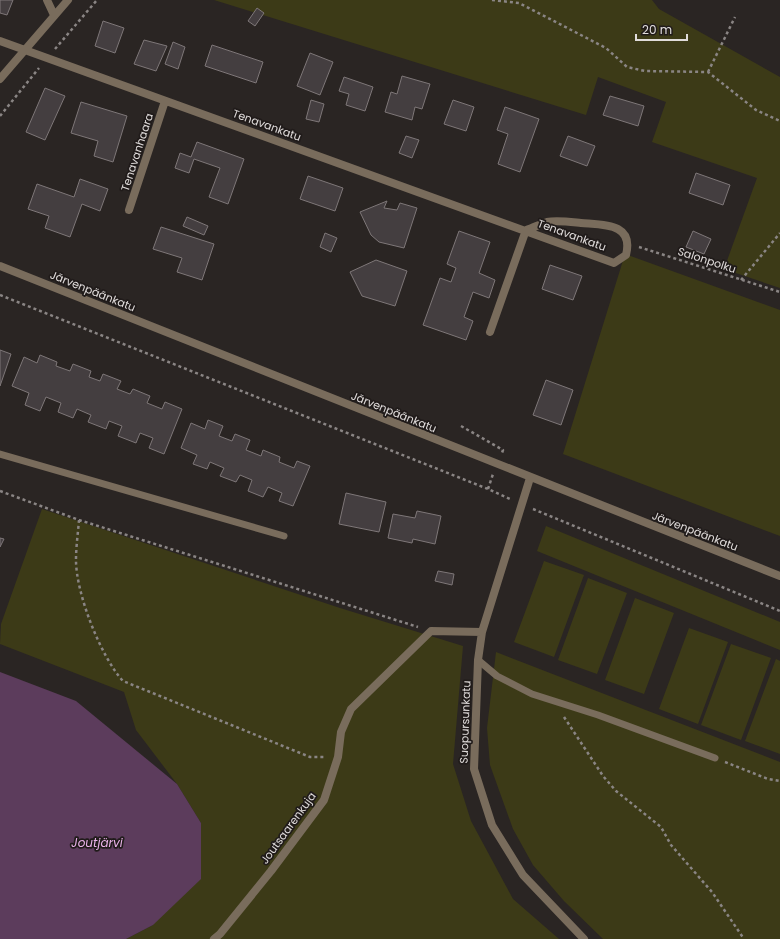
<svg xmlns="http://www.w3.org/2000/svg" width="780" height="939" font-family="Poppins,sans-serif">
  <rect width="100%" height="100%" fill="#2a2523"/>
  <path fill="#3c3a17" d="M214,0h438l7,9 121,68v211l-56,-19 33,-91 -105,-36 14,-40 -68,-25 -12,38z
    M625,254l155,56v226l-217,-82z
    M42,509l298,99 123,38 -10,118 18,57 42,78 46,40h-433l27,-14 48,-102 -24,-39 -41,-54 -12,-38 -124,-48 1,-20z
    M546,526l234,96v28l-243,-99z
    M544,561l40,14 -30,82 -40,-15z
    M588,578l39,15 -30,81 -39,-14z
    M635,598l39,15 -30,81 -39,-14z
    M689,628l39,14 -30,82 -39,-15z
    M731,644l40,14 -30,82 -40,-15z
    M496,652l284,110v177h-177l-39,-38 -31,-36 -20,-36 -23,-64 -3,-37z
    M776,659l4,2v93l-35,-13z"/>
  <path fill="#5c3c5c" d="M0,672l76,29 101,83 24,39v56l-48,46 -27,14h-126z"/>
  <path fill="#443e40" stroke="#7e7778" d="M0,0h13l-6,15 -7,-2z
    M257,8l7,5 -9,13 -7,-5z
    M103,21l21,7 -9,25 -20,-7z
    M144,40l23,6 -11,25 -22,-7z
    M173,42l12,5 -7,22 -13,-5z
    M212,45l51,17 -7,21 -51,-17z
    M310,53l23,9 -13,33 -23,-9z
    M402,76l28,8 -8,25 -7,-2 -3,13 -27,-8 6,-20 6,2z
    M344,77l29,10 -8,24 -19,-6 3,-11 -10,-3z
    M45,88l20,8 -20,44 -19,-8z
    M610,96l34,10 -6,20 -35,-11z
    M311,100l13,4 -5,18 -13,-3z
    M453,100l21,7 -8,24 -22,-7z
    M81,102l46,14 -14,46 -19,-6 4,-15 -27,-8z
    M505,107l34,12 -19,53 -22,-8 10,-30 -11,-4z
    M406,136l13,4 -7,18 -13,-5z
    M568,136l27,10 -8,20 -27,-10z
    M197,142l47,17 -16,45 -19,-7 11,-29 -26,-9 -5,14 -14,-5 5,-15 11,4z
    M696,173l34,12 -7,20 -34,-12z
    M308,176l35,12 -8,23 -35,-12z
    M80,179l28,10 -8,22 -18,-7 -12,33 -25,-9 4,-12 -21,-7 9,-25 37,13z
    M387,201l-3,7 13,2 3,-7 17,5 -13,40 -25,-6 -8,-7 -11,-23z
    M187,217l21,9 -4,9 -21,-9z
    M161,227l53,17 -12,36 -25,-8 5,-14 -29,-9z
    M459,231l31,11 -11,31 16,7 -6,18 -16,-6 -9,25 9,4 -7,19 -43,-15 17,-47 11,4 5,-14 -9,-4z
    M693,231l18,8 -7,15 -18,-7z
    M325,233l12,5 -6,14 -11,-5z
    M376,260l31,11 -12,35 -33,-10 -12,-24z
    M550,265l32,11 -9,24 -31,-11z
    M0,350l11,4 -11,32z
    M40,355l17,7 -1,4 14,5 3,-7 18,7 -2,6 11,4 3,-7 18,7 -4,8 13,5 3,-5 17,7 -3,7 15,6 3,-7 17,7 -18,45 -15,-6 4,-10 -13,-5 -4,10 -18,-7 4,-10 -13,-5 -3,8 -18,-7 3,-7 -14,-6 -4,9 -15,-6 3,-9 -15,-6 -6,14 -15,-6 4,-12 -17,-7 12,-29 13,6z
    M546,380l27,10 -12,35 -28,-10z
    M208,420l15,6 -4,10 13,5 3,-7 15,6 -4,10 15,6 2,-6 17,7 -1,5 15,6 3,-7 13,5 -17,40 -14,-5 3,-8 -14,-6 -5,10 -15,-6 4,-11 -12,-5 -4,7 -16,-6 4,-8 -14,-6 -3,7 -14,-5 4,-9 -16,-7 10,-25 14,6z
    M346,493l40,9 -7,30 -40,-8z
    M417,511l24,5 -6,28 -22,-5 -1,4 -24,-5 5,-24 22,4z
    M0,538l4,1 -4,8z
    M438,571l16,3 -2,11 -17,-4z"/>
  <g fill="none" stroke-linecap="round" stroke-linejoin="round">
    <path stroke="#8a8584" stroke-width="2.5" stroke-dasharray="3 3" stroke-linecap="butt" d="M492,0l27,3 87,45 21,19 18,4 63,1 48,38 24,11
      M55,49l42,-49
      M708,72l27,-55
      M0,116l39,-48
      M639,247l141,45
      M741,280l39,-47
      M0,295l488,194 24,11
      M461,426l42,24 -1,3
      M488,489l5,-15
      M0,491l79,29 339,107
      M533,509l247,102
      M79,520c-1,13 -3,27 -3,40 0,34 25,97 47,121l187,76h16
      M564,717l39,59 13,15 45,36 10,18 41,47 32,47
      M725,762l43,17 12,2"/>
    <path stroke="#796c5c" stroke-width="7" d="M0,454l284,82
      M478,660l19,16 35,18 66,21 117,43"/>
    <path stroke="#796c5c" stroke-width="8" d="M47,0l7,15
      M0,41l614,222 12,-8c8,-32 -22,-30 -45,-32 -10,-1 -24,-3 -34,-1 -7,2 -14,6 -21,8l-36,102
      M0,79l68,-79
      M129,210l36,-109
      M530,478l-48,154 -4,28 -4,109 18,56 31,50 61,64
      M214,939l6,-5 51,-63 53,-71 14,-43 3,-25 10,-23 80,-78 51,1"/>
    <path stroke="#796c5c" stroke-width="8" d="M0,266l780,310"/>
  </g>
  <g text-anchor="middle" stroke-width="3.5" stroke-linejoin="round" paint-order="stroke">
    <g font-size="11" fill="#e0dcdb" stroke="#201b1a">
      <text transform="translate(267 125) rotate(20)" y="4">Tenavankatu</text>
      <text transform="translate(137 152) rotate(-72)" y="4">Tenavanhaara</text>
      <text transform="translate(572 235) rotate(20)" y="4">Tenavankatu</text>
      <text transform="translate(707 260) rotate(18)" y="4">Salonpolku</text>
      <text transform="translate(93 291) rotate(22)" y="4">Järvenpäänkatu</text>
      <text transform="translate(394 412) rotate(22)" y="4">Järvenpäänkatu</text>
      <text transform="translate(695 531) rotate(21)" y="4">Järvenpäänkatu</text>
      <text transform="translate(465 722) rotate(-88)" y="4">Suopursunkatu</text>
      <text transform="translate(288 828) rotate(-54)" y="4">Joutsaarenkuja</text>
    </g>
    <g font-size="12" font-style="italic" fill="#e9b1e8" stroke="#201b1a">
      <text x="97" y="847">Joutjärvi</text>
    </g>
  </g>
  <path d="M636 34v6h51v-6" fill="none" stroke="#e0dcdb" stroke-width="2"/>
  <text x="642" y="34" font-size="12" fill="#e0dcdb" stroke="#201b1a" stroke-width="3" paint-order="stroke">20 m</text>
</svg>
